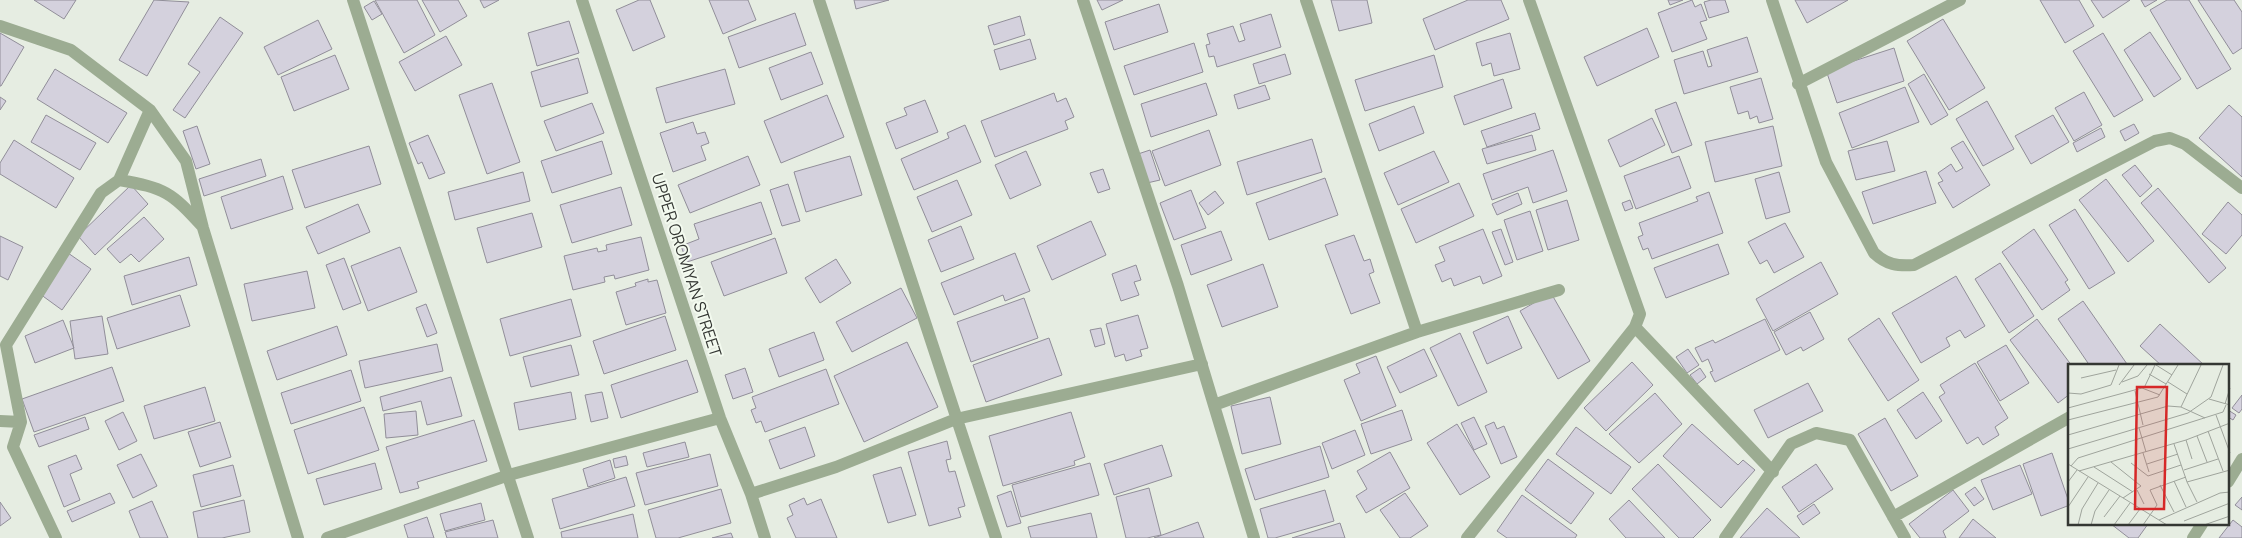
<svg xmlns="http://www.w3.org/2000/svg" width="2242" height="538" font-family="Manrope,sans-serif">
  <rect width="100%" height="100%" fill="#e6ede2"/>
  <path fill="#d4d1dd" stroke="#918e99" d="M34,0h42l-12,19z
    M154,0l35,2 -42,74 -28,-16z
    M375,0h42l18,35 -31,18z
    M422,0h36l9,16 -27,16z
    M480,0h19l-15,8z
    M639,0h11l15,37 -32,14 -17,-41z
    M709,0h39l8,20 -33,14z
    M854,0h35l-33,9z
    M1097,0h26l-21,10z
    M1331,0h36l5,23 -33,8z
    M1468,0h33l8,19 -74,31 -12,-31z
    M1668,0h15l-13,5z
    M1692,0l3,7 6,-3 6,16 -7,2 7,17 -35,13 -14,-39z
    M1711,0h14l4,12 -20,6 -5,-16z
    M1795,0h53l-41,23z
    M2040,0h39l15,26 -29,17z
    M2091,0h39l-27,18z
    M2141,0h16l-12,7z
    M2167,0h22l42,69 -34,20 -47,-79z
    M2198,0h36l8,12v36l-9,6z
    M374,1l8,13 -10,6 -8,-13z
    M1159,4l9,28 -54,18 -9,-28z
    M795,13l11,32 -67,23 -11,-31z
    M1271,14l10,33 -64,20 -3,-11 -5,1 -3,-12 4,-1 -3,-10 26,-8 6,16 6,-2 -5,-16z
    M1020,16l5,19 -31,10 -6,-19z
    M220,17l23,16 -58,85 -12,-8 27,-38 -12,-8z
    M1943,19l42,69 -36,22 -42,-69z
    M318,20l14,29 -54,26 -14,-28z
    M569,21l10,32 -42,13 -9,-33z
    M1647,28l12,29 -62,29 -13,-29z
    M2150,32l31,47 -27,18 -30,-47z
    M0,33l24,14 -23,39h-1z
    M1510,33l10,36 -26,7 -3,-13 -9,3 -6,-23z
    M2103,33l40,67 -29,17 -41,-66z
    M446,36l16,29 -47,26 -16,-29z
    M1747,37l11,35 -74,22 -10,-34 29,-9 5,16 4,-1 -5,-16z
    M1030,39l6,20 -36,11 -6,-20z
    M1194,43l9,29 -69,23 -10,-29z
    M1894,48l10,33 -67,22 -11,-33z
    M811,52l12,32 -42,16 -12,-32z
    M1285,54l6,20 -32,10 -6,-20z
    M335,55l14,34 -55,22 -13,-34z
    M1434,55l9,32 -78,24 -10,-31z
    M578,58l10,35 -47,14 -10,-35z
    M55,69l72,44 -19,30 -71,-44z
    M725,69l10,35 -69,19 -10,-35z
    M1924,74l24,41 -17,10 -23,-41z
    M1761,78l12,41 -14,4 -2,-7 -7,3 -2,-8 -10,3 -8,-27z
    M1503,79l9,29 -48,17 -10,-29z
    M492,83l28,79 -33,12 -28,-79z
    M1206,83l11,32 -66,22 -10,-33z
    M1265,85l5,14 -32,10 -4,-14z
    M1905,87l14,35 -67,26 -13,-35z
    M2084,92l18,33 -28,16 -19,-33z
    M1054,93l3,9 9,-4 8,19 -9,4 3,8 -73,28 -14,-36z
    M827,95l17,42 -63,26 -17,-42z
    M0,97l6,4 -6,9z
    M925,100l13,32 -42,17 -10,-26 21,-8 -3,-7z
    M1987,101l27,48 -31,17 -27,-47z
    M1676,102l16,43 -20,8 -17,-43z
    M592,103l12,30 -48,18 -12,-30z
    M2229,105l13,12v60l-43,-39z
    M1414,106l10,27 -45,18 -10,-27z
    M1535,113l5,16 -53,18 -6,-16z
    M46,115l50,28 -16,27 -49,-28z
    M2053,115l16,27 -38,22 -16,-28z
    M1652,118l13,27 -45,22 -12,-27z
    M693,122l4,12 8,-2 4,11 -8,3 5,14 -33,12 -13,-39z
    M2134,124l5,9 -14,8 -5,-10z
    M965,125l16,37 -67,28 -13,-31 48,-21 -2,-5z
    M197,126l13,38 -14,5 -13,-38z
    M1773,126l9,40 -67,16 -10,-40z
    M2101,128l4,9 -28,15 -4,-9z
    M1209,130l12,35 -56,21 -13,-35z
    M428,135l17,38 -16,6 -7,-17 -4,2 -9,-21z
    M1532,135l4,15 -49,14 -5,-15z
    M1312,139l10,33 -75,23 -10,-33z
    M14,140l60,38 -18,30 -56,-34v-11z
    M602,141l10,33 -60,19 -11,-32z
    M1887,141l8,30 -39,9 -8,-29z
    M1963,141l27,44 -37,23 -15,-25 5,-2 -5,-8 13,-9 5,8 7,-4 -12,-20z
    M369,146l12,38 -76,24 -13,-38z
    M1150,150l10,30 -13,3 -9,-29z
    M1553,150l14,41 -34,12 -5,-16 -36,13 -9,-26z
    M1026,151l15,34 -31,14 -15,-34z
    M1434,151l15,31 -51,23 -14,-32z
    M748,156l12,29 -70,28 -12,-28z
    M850,156l12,39 -56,17 -12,-40z
    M1679,156l12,32 -55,21 -12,-33z
    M261,159l5,17 -62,20 -5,-17z
    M2135,165l17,21 -12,11 -18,-22z
    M1103,169l7,20 -12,4 -8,-20z
    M1926,171l10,32 -63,21 -11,-32z
    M523,172l7,29 -75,19 -7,-28z
    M1779,172l11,40 -24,7 -11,-40z
    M283,176l10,33 -62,20 -10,-32z
    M1325,178l13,37 -69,25 -13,-37z
    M2106,179l48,62 -26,21 -49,-62z
    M957,180l15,35 -40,17 -15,-35z
    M1459,183l15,33 -58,27 -15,-34z
    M788,184l12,37 -18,5 -12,-36z
    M131,185l17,19 -53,51 -17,-19z
    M621,187l11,38 -60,18 -12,-38z
    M2158,188l68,80 -17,15 -68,-80z
    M1191,190l15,38 -32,12 -14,-37z
    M1215,191l9,12 -16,12 -9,-12z
    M1709,192l14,41 -71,26 -4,-11 -5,2 -5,-13 5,-2 -4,-12 59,-22 -2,-4z
    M1518,193l4,11 -25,11 -5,-11z
    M1567,200l12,40 -31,10 -12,-40z
    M1630,200l3,8 -8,3 -3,-8z
    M761,202l11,32 -85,28 -6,-16 18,-7 -5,-15z
    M2228,202l14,13v20l-16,19 -24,-20z
    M358,204l12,28 -52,22 -12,-27z
    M2075,209l40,64 -26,16 -40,-64z
    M1530,211l13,40 -26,9 -13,-40z
    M532,213l10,34 -55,16 -10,-35z
    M144,217l20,22 -25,23 -8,-8 -11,9 -13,-14z
    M1091,221l15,34 -54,25 -15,-34z
    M1785,223l19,34 -30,16 -7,-13 -7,4 -12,-22z
    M961,226l13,33 -33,13 -13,-32z
    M1483,229l19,47 -19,8 -3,-8 -26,10 -3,-8 -9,4 -7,-17 10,-4 -6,-14z
    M1501,229l12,33 -8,3 -13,-33z
    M2034,229l34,51 -3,2 5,8 -28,20 -40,-58z
    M1221,231l11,29 -41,15 -10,-30z
    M1354,235l10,26 6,-2 4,13 -5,2 11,29 -29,11 -26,-69z
    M0,236l23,11 -15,33 -8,-4z
    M641,237l8,33 -34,9 -1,-4 -10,2 1,5 -32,8 -9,-34 33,-8 1,4 9,-2 -1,-5z
    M775,238l12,35 -63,23 -13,-34z
    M1718,244l11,30 -63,24 -12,-30z
    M400,247l17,45 -49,19 -17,-45z
    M68,253l23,16 -29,41 -22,-16z
    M1015,253l15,38 -25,10 -2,-6 -49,20 -13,-32z
    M189,257l8,28 -65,20 -8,-29z
    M344,258l17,45 -18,7 -17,-45z
    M836,259l15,24 -31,20 -15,-25z
    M1821,262l17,32 -65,37 -17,-32z
    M2000,263l34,53 -25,17 -34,-54z
    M1263,264l15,43 -56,20 -15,-42z
    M1136,265l5,15 -7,2 5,13 -18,6 -9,-27z
    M307,271l8,37 -63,13 -8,-37z
    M1956,276l29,50 -20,12 -5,-8 -14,8 4,8 -29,17 -29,-50z
    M648,279v3l9,-2 9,33 -40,12 -10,-33 20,-6 -1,-3z
    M901,288l16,30 -65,34 -16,-30z
    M1551,293l39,68 -32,18 -38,-68z
    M180,295l10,31 -73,23 -10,-31z
    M1024,298l14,40 -67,24 -14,-40z
    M571,299l10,37 -71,20 -10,-37z
    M2083,301l44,63 -3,2h-34l-32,-47z
    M426,304l11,29 -10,4 -11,-29z
    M1810,312l14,27 -21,12 -2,-4 -15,8 -12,-23z
    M1138,315l10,33 -8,2 2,6 -16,5 -2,-7 -9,3 -9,-33z
    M102,316l6,38 -33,5 -5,-38z
    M665,316l11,34 -72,24 -11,-33z
    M1508,316l14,32 -35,16 -14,-32z
    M1879,318l40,62 -31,21 -40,-62z
    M1765,319l15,31 -65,32 -5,-10 3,-1 -5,-12 -6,3 -7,-14 18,-8 2,3z
    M2037,319l35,47h-2v28l-12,9 -48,-63z
    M63,320l11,28 -39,15 -10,-27z
    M2160,324l45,42h-43l-22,-20z
    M337,326l10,29 -70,25 -10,-29z
    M1101,328l4,16 -10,3 -5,-17z
    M814,332l10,28 -45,17 -10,-28z
    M1460,333l27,59 -29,14 -28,-58z
    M1049,338l13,37 -76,27 -13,-37z
    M907,342l31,65 -74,35 -30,-66z
    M437,344l6,27 -78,17 -6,-27z
    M571,345l8,30 -48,12 -8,-30z
    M2006,345l23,38 -29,18 -23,-39z
    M1424,349l13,27 -37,17 -13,-26z
    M1688,349l11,16 -12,8 -11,-16z
    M1376,356l20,50 -35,15 -17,-41 16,-7 -4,-9z
    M687,360l11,32 -77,26 -10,-33z
    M1632,362l21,23 -47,46 -22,-23z
    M1975,363l33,55 -13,9 4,8 -16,10 -5,-8 -11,7 -28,-47 6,-4 -5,-8z
    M112,367l12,34 -90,31 -12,-33z
    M745,368l8,24 -20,7 -8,-24z
    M1700,368l6,9 -9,7 -7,-9z
    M826,369l13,35 -74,28 -4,-11 -5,2 -5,-13 5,-2 -4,-11z
    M351,370l10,31 -70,23 -10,-31z
    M451,377l11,39 -35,9 -6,-24 -38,10 -3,-14z
    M1808,383l15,28 -55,27 -14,-28z
    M205,387l10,34 -61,18 -10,-33z
    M571,392l5,27 -57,11 -5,-27z
    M602,392l6,26 -17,4 -6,-27z
    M1923,392l19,29 -26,18 -19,-29z
    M1655,393l27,31 -43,39 -30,-29z
    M2242,395v14l-3,4 -7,-5z
    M1270,397l11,47 -39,10 -11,-48z
    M364,407l15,43 -71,24 -14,-44z
    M1402,410l10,30 -41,14 -10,-30z
    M2228,410l8,5 -3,5 -5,-3z
    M416,411l2,24 -32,3 -2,-24z
    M123,412l14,29 -18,9 -14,-29z
    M1071,412l14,45 -11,4 1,4 -72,21 -14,-50z
    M85,417l4,12 -50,18 -5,-12z
    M1474,417l13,27 -13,6 -13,-27z
    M1885,418l33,58 -27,15 -33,-57z
    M474,420l13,41 -70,21 2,6 -19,5 -14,-46z
    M220,422l11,35 -31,10 -12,-35z
    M1494,422l3,7 7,-3 13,31 -16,7 -16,-38z
    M1457,424l33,53 -30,18 -33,-52z
    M1692,424l46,41 5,-5 12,10 -34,38 -58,-52z
    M805,427l10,29 -35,13 -11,-29z
    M1576,427l55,40 -20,27 -55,-40z
    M1355,430l10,25 -33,14 -10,-26z
    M947,441l4,18 -5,1 3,12 6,-1 10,35 -7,2 3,9 -32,9 -21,-74z
    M685,442l4,15 -42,10 -4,-14z
    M1162,445l10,31 -58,19 -10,-31z
    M1320,446l9,31 -74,23 -10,-31z
    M1390,452l20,36 -44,25 -10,-17 11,-7 -10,-18z
    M2052,453l18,52 -29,11 -18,-52z
    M141,454l16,32 -24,12 -16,-33z
    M710,454l8,32 -73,19 -9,-32z
    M76,455l6,14 -12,5 10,26 -16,7 -16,-41z
    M626,456l2,9 -13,3 -2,-9z
    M1548,459l46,34 -23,31 -46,-34z
    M610,460l5,18 -27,9 -5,-18z
    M375,463l7,26 -58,16 -8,-26z
    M1090,463l9,32 -78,22 -9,-32z
    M1658,464l53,56 -18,18h-14l-47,-49z
    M1816,464l17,25 -34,23 -17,-25z
    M233,465l8,31 -40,11 -8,-32z
    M2020,465l12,29 -39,16 -12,-30z
    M901,467l15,48 -28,8 -15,-48z
    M626,477l9,29 -75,23 -8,-30z
    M1975,487l9,12 -10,7 -9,-12z
    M1149,488l12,47 -14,3h-21l-10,-41z
    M721,489l10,34 -53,15h-22l-8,-28z
    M1325,490l9,31 -59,17h-7l-8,-29z
    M1953,490l16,21 -26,20 3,7h-26l-11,-14z
    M1011,491l10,32 -14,4 -10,-31z
    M110,493l5,10 -43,19 -5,-11z
    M1405,493l23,33 -18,12h-10l-20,-28z
    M1522,495l55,40 -2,3h-68l-10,-7z
    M2242,497v13l-7,-5z
    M804,498l3,7 14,-6 16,39h-41l-9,-20 6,-3 -4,-10z
    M244,500l6,32 -28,6h-24l-5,-26z
    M1629,500l36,38h-39l-17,-19z
    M152,501l16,37h-28l-11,-27z
    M0,502l11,16 -11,8z
    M481,503l4,17 -40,11 -5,-17z
    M1814,504l6,9 -17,12 -6,-9z
    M1767,508l33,30h-60z
    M1091,513l6,25h-66l-3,-11z
    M633,514l5,24h-76l-1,-6z
    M427,517l7,21h-26l-4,-13z
    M1973,519l23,19h-37z
    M493,520l5,18h-51l-2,-6z
    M2233,520l9,7v11h-23z
    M1198,522l6,16h-50z
    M1340,523l5,15h-53z
    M2111,524h37l-10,14h-9z
    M731,533l2,5h-21z"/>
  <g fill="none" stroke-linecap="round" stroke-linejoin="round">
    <path stroke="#9cac92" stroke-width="12" d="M353,0l175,538
      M582,0l138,418 31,76 14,44
      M819,0l177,538
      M1083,0l95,286 76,252
      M1306,0l111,332
      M1772,0l54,162 48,91c13,12 23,13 40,12l241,-124 15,-3 15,6 57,44
      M0,26l71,24 79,60 36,51 17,67 95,310
      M1798,84l162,-84
      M119,180c46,8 52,12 83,46
      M1635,327l138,145
      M1214,405l203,-73 142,-42
      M0,421l21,1
      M2228,482l14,-23
      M751,494l85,-27 120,-48 246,-55
      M1893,517l177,-100
      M56,538l-43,-91 8,-25 -15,-77 95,-152 18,-13 31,-70
      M327,538l182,-63 211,-57
      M1467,538l168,-211 5,-13 -111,-314
      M1725,538l66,-94 25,-11 34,7 55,98
      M2193,538l9,-14"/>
  </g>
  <g text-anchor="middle" stroke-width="4" stroke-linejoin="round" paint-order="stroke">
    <g font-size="16" fill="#343733" stroke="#f3faef">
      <text transform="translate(687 265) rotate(72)" y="6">UPPER OROMIYAN STREET</text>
    </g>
  </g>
  <g transform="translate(2068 364)">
    <rect width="161" height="161" fill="#e6ede2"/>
    <path fill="none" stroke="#9fa49c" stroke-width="1" d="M88,1l16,10M81,10l17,10M13,14l35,-8M54,18l16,-6 9,-11M100,18l19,12M51,21l15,-20M76,24l11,-23M67,27l8,34M0,29l13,1 30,-9 8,-20M141,35l21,6M157,40l5,-16M113,43l20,-42M0,44l74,-20 18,7M148,51l14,38M0,56l90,-23 20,-32M71,64l7,24M140,67l15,40M0,71l100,-29 13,1 24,11M129,72l10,26M118,76l6,19M106,80l13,38 43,-12M0,85l120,-36 23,-16 12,-32M75,89l6,19M43,98l30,24 -18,12M63,99l17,13 33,-11M0,100l99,61M79,100l31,-10M3,102l7,-8 145,-46 3,-7M26,103l39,25M116,106l34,-11M11,107l107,-31 44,-17M106,117l12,26M0,118l9,-12M119,118l10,20M92,121l14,27M69,126l7,14M0,143l20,-30M36,153l16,-21M91,156l61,-27 10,-1M116,157l46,-18M10,161l4,-16 16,-26M23,161l4,-14 14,-21M46,161l16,-22M60,161l12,-16M75,161l14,-20 -7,-15 36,-13M136,161l26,-9"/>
    <path fill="#d62828" fill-opacity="0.15" stroke="#d62828" stroke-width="2.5" d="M69,23h30l-3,122h-29z"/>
    <rect width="161" height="161" fill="none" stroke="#343733" stroke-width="2.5"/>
  </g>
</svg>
